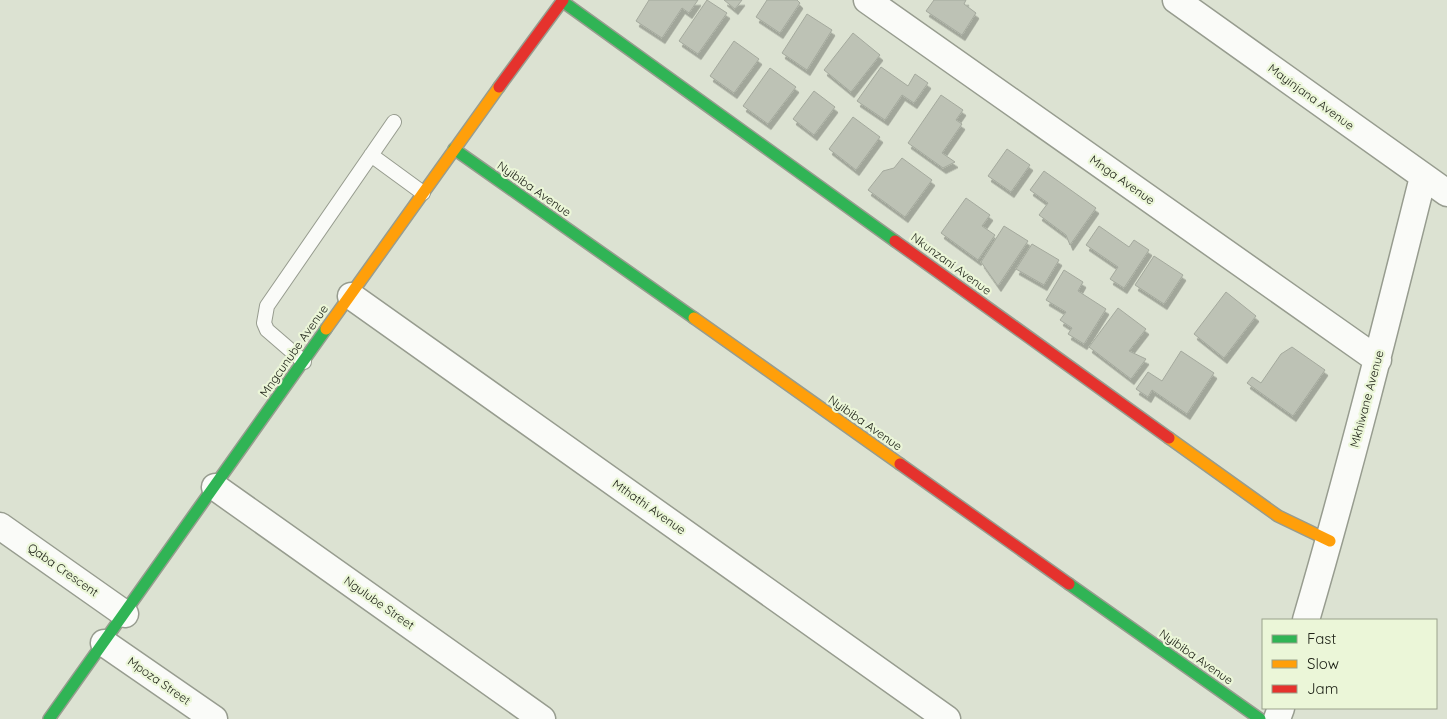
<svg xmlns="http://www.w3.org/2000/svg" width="1447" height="719" font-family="Quicksand,sans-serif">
  <defs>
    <filter id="shadow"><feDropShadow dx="3" dy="5.5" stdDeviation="0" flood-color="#0004"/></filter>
  </defs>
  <rect width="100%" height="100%" fill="#dce2d2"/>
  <path fill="#bdc2b5" stroke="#a4a99d" filter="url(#shadow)" d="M649,0h49l-9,13 -7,-5 -20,30 -26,-17z
    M707,0l20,13 -29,41 -19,-13z
    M724,0h18l-7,9z
    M767,0h30l3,3 -20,30 -24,-16z
    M934,0h32l-2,4 12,9 -14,22 -36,-24z
    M807,14l25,16 -25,40 -25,-17z
    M853,33l27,22 -29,37 -27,-22z
    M734,41l25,18 -25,34 -24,-17z
    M881,67l27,19 7,-12 13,9 -14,20 -12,-8 -17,25 -28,-19z
    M770,68l26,19 -28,37 -25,-18z
    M814,91l21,16 -21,28 -21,-16z
    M941,95l22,15 -7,10 6,4 -20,29 13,9 -12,6 -35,-25z
    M853,117l27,20 -24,33 -27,-21z
    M1007,149l23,16 -19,27 -23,-16z
    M902,158l30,22 -27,37 -37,-27 15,-19 11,-3z
    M1044,171l52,37 -26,37 -4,-10 -27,-20 9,-12 -18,-13z
    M966,198l24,17 -8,11 13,9 -17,25 -37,-27z
    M1004,226l24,15 -30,45 -17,-24z
    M1099,226l30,21 5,-7 15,10 -25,38 -14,-9 8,-12 -32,-22z
    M1032,244l27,16 -15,25 -28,-16z
    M1154,256l29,19 -19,29 -29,-19z
    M1064,270l19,12 -5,9 28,18 -22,35 -16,-10 4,-6 -12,-8 6,-8 -20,-12z
    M1226,292l30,24 -32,42 -30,-24z
    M1118,308l28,21 -17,22 17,8 -15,20 -42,-32z
    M1292,347l33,23 -32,46 -46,-33 5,-6 9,6 20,-29z
    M1181,351l33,22 -27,41 -35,-24 -4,7 -12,-8 12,-17 14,9z"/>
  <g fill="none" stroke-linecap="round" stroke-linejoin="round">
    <defs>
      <path id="lane" d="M371,155l52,38
        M304,362l-37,-32 -3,-7 3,-17 127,-184"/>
      <path id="street" d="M867,0l511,360
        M1176,0l271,193
        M351,296l596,423
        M215,487l327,232
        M0,526l125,88
        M1306,620c43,-147 80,-295 117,-443
        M104,643l110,76
        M1277,719l4,-11"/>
      <path id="fast" d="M562,1l333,240
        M454,149l240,169
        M1069,584l191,135
        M49,719l277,-390"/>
      <path id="slow" d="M694,318l206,146
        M326,329l173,-242
        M1169,438l109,78 52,25"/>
      <path id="jam" d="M499,87l64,-87
        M895,241l274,197
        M900,464l169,120"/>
    </defs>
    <use href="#lane" stroke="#979c8f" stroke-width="16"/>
    <use href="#street" stroke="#979c8f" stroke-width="29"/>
    <use href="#fast" stroke="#979c8f" stroke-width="14"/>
    <use href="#slow" stroke="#979c8f" stroke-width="14"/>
    <use href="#jam" stroke="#979c8f" stroke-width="14"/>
    <use href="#lane" stroke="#fafbf8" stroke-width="14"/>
    <use href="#street" stroke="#fafbf8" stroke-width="26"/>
    <use href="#fast" stroke="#30b455" stroke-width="11"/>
    <use href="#slow" stroke="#ff9f0a" stroke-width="11"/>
    <use href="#jam" stroke="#e5322d" stroke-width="11"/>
  </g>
  <g text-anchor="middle" stroke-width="4.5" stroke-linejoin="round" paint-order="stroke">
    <g font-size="12" fill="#202419" stroke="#ebf6d8">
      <text transform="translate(1311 97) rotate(36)" y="4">Mayinjana Avenue</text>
      <text transform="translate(1122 180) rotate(35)" y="4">Mnga Avenue</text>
      <text transform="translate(534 189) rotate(35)" y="4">Nyibiba Avenue</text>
      <text transform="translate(951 264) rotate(36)" y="4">Nkunzani Avenue</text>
      <text transform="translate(294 351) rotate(-55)" y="4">Mngcunube Avenue</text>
      <text transform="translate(1367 399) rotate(-75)" y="4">Mkhiwane Avenue</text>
      <text transform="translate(865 423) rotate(35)" y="4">Nyibiba Avenue</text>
      <text transform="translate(649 507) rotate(35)" y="4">Mthathi Avenue</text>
      <text transform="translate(63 570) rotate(35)" y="4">Qaba Crescent</text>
      <text transform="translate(379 603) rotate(35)" y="4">Ngulube Street</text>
      <text transform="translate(1196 657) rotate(35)" y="4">Nyibiba Avenue</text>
      <text transform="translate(159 681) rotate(35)" y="4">Mpoza Street</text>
    </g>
  </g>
  <rect x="1262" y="619" width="175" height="90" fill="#ebf6d8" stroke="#9aa28c"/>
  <rect x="1272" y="635" width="25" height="8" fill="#30b455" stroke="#9aa28c"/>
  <text x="1307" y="644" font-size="15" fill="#202419">Fast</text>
  <rect x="1272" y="660" width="25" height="8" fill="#ff9f0a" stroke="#9aa28c"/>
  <text x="1307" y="669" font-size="15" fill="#202419">Slow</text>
  <rect x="1272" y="685" width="25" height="8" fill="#e5322d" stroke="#9aa28c"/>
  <text x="1307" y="694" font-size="15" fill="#202419">Jam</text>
</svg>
